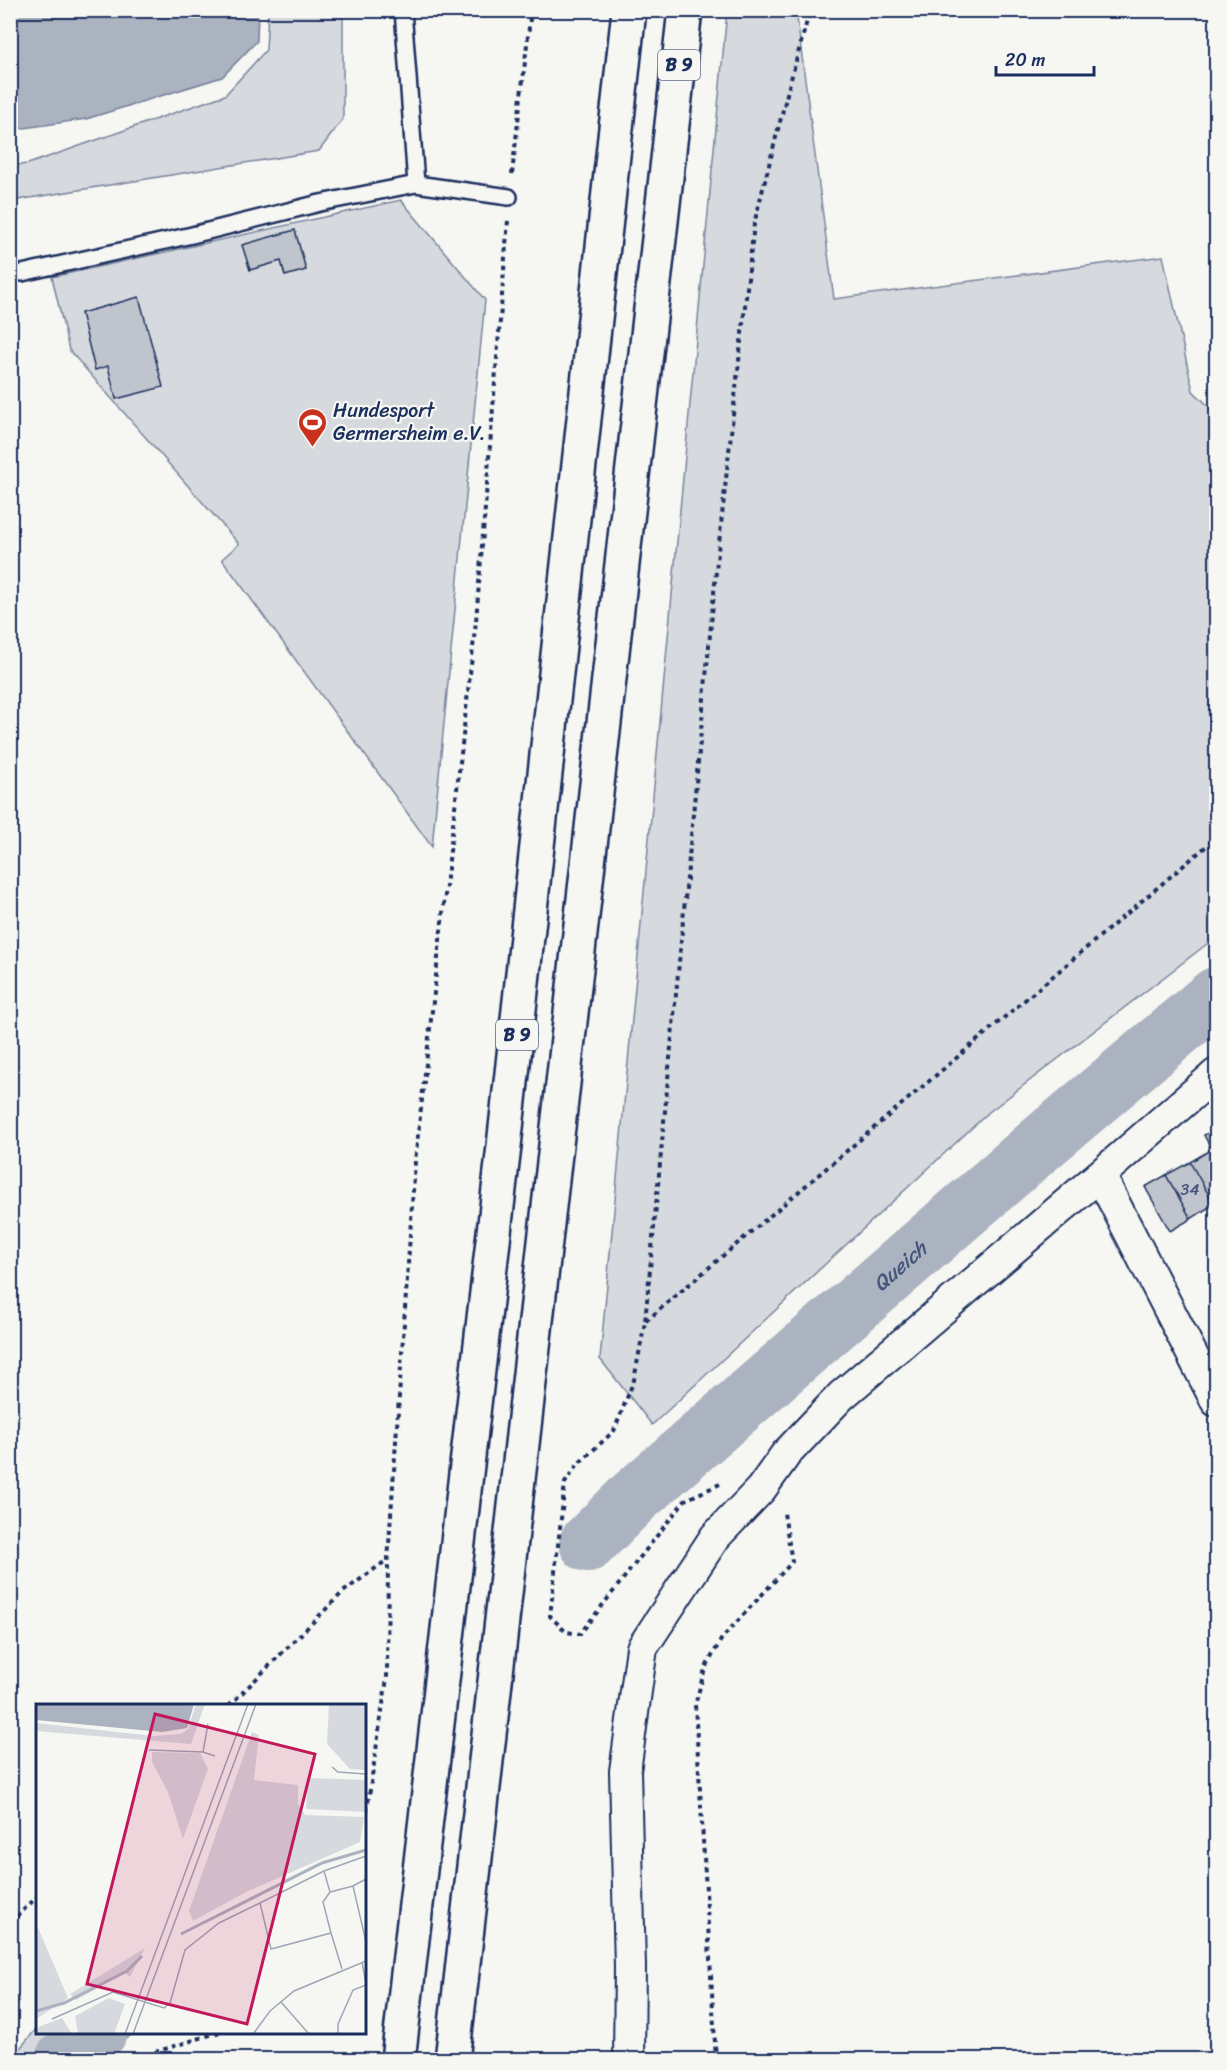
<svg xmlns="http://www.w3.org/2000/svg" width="1227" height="2070" font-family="Sriracha,sans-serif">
  <rect width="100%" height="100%" fill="#f6f6f2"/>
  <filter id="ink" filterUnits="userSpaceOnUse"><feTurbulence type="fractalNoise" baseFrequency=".0167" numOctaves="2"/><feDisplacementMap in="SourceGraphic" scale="12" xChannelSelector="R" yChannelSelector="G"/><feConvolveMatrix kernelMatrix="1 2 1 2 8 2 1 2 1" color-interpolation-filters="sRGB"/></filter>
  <g filter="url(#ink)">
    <path fill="#d6d9dd" stroke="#78849e" stroke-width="1.5" d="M268,11h75v108l-24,32 -308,50v-35l17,-2 197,-69 41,-45z
      M727,11h69l38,288 329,-43 30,135 23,22v524l-227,175 -337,313 -52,-66z
      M401,200l84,100 -53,547 -210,-288 17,-15 -170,-194 -17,-73z
      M37,2028l1,4 95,1c-12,13 -32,13 -45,26h-77z"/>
    <path fill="#abb2c0" stroke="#717e99" stroke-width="1.5" d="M10,11h248l-1,30 -35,36 -136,42 -75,11z"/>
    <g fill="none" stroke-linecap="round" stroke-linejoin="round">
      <g stroke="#abb2c0" stroke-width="58">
        <path id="s1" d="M588,1543l46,-46 408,-354 174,-147"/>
        <path d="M64,2060l34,-28"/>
      </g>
    </g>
    <path fill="#c0c4cd" stroke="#1b2f5e" stroke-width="1.5" d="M295,230l11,40 -21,6 -4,-15 -31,9 -8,-25z
      M139,297l24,90 -47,12 -8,-33 -13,4 -14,-57z
      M1216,1129v29l-12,-23z
      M1212,1149l4,9v45l-2,1 -24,-42z
      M1190,1162l24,42 -23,15 -25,-44z
      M1166,1175l25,44 -21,12 -25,-44z"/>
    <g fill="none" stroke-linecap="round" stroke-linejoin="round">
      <defs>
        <path id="service" d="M403,10l13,174
          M22,273l170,-38 128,-32 96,-19 93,13"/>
        <path id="minor" d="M1216,1074l-116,101 116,226
          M629,2060l1,-93 -5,-196 17,-123 73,-111 46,-48 25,-35 55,-58 259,-221"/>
        <path id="trunk" d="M398,2060l106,-914 125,-1136
          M452,2060l233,-2050"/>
      </defs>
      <use href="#service" stroke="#1b2f5e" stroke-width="20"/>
      <use href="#minor" stroke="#1b2f5e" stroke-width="34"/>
      <use href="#trunk" stroke="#1b2f5e" stroke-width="38"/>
      <path stroke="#1b2f5e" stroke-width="4" stroke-dasharray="4.5 4.5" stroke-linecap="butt" d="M512,174l19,-164
        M646,1321l570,-483
        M720,1484l-35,16 -105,134 -14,-2 -16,-16 15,-133 14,-20 35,-32 20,-51 11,-58 72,-761 37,-337 34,-134 22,-80
        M229,1706l114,-114 44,-32
        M364,1829l23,-151 1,-119 27,-398 61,-540 32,-401
        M10,1923l28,-27
        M129,2060l91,-28
        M716,2060l-21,-355 10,-36 17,-31 70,-76 -8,-49 -2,-2"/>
      <use href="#service" stroke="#f6f6f2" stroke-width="15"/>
      <use href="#minor" stroke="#f6f6f2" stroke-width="30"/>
      <use href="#trunk" stroke="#f6f6f2" stroke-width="33"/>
    </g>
  </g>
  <defs>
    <symbol id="stadium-pin" viewBox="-11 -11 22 30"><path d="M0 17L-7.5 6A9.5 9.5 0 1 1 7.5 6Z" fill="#c8321e" stroke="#f6f6f2"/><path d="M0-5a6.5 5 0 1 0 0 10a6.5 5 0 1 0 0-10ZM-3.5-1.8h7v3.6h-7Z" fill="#fff"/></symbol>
  </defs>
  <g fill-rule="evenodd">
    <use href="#stadium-pin" x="296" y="406" width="33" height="45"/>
  </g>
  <g text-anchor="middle" stroke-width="4.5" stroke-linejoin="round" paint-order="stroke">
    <g font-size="16" fill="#44547a">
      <text x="1190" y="1195">34</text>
    </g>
    <g fill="#f6f6f2" stroke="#5d6b8a" stroke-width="1.5">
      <rect x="658" y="50" width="42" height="30" rx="4.5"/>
      <rect x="496" y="1020" width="42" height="30" rx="4.5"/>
    </g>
    <g font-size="18" font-weight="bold" fill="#1b2f5e">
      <text x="679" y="71">B 9</text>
      <text x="517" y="1041">B 9</text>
    </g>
    <g font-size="20" fill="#1b2f5e" stroke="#f6f6f2" text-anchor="start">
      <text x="333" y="417">Hundesport<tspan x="333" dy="23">Germersheim e.V.</tspan></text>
    </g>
    <g font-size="21" font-style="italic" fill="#46567b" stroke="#f6f6f2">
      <text dy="7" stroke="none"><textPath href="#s1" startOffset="417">Queich</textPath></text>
    </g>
  </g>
  <g transform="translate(36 1704)">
    <rect width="330" height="330" fill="#f6f6f2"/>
    <path d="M160,0h9l-14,40 -155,-13v-8l117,13 28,-2 7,-5zM293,0h37v66l-16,-1 -23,-25zM216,28l7,3 -5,45 44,5v19l7,11 59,2 -4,25 -112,49 -55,30 -4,-10zM116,48l48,1 8,16 -25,70 -15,-47 -16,-30zM272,74l58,2v32l-60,-3zM0,219l32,75 -32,21zM109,244l-15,29 -5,-4 -49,27 -6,-6zM73,294l16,6 -11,30h-36l-3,-18zM26,314l10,16h-36v-6z" fill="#d6d9dd"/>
    <path d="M0,0h158l-7,24 -25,4 -126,-12z" fill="#abb2c0"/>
    <path fill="none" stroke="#abb2c0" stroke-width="3" d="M145,230l141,-71 44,-13M0,307l28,-8 63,-32 15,-15"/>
    <path fill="none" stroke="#9ea6b7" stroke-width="1.5" d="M113,46l54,2 12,4M167,48l5,-28M296,63l6,5 28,2M288,167l6,21 23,-6M330,175l-13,7 13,56M294,188l-7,10 8,31M326,258l4,22M306,265l-11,-36 -60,16 -11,-46 64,-32 42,-15M245,298l28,32M16,315l61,-27 51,16 6,-5 15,-53 34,-27 41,-20M89,330l123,-330M97,330l123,-330M217,330l17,-23 24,-20 72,-30M302,330v-10l15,-34 13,-5"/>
    <path fill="#c2185b" fill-opacity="0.15" stroke="#c2185b" stroke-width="3" d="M119,10l160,40 -68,270 -160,-40z"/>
    <rect width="330" height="330" fill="none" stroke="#1b2f5e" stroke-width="3"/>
  </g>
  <rect width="1227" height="2070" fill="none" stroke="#f6f6f2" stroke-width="36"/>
  <rect x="18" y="18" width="1191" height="2034" fill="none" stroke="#1b2f5e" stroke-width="2" filter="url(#ink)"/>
  <path d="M996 66v9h98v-9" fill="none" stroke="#1b2f5e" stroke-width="3"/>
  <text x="1005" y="66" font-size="18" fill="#1b2f5e" stroke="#f6f6f2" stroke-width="4.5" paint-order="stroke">20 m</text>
</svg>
